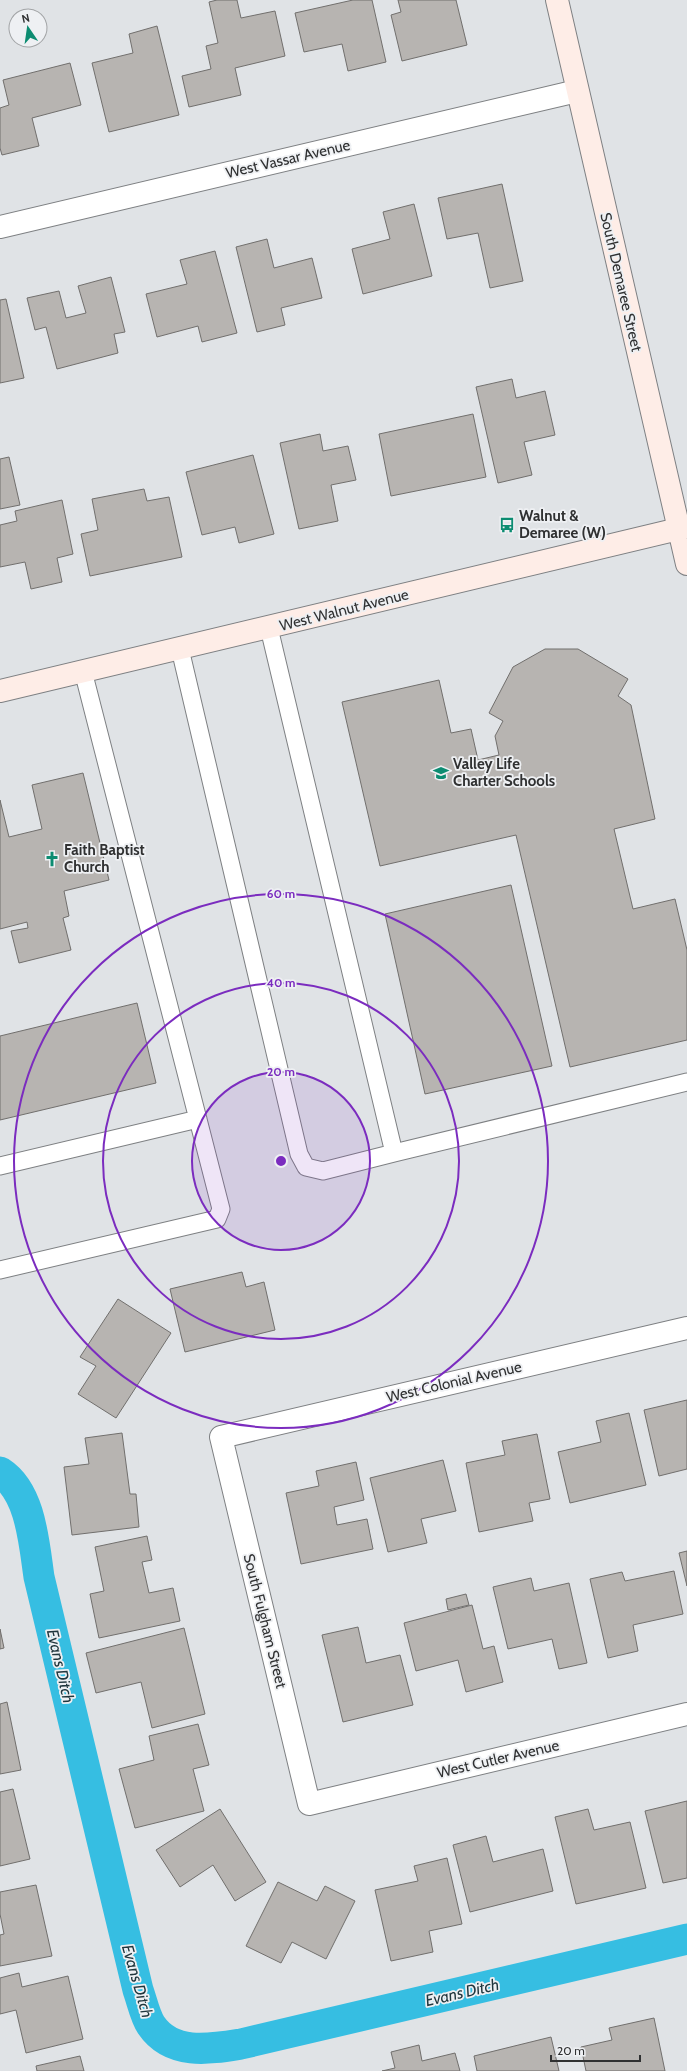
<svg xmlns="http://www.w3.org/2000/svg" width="687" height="2071" font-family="Cabin,sans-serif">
  <rect width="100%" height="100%" fill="#e0e3e6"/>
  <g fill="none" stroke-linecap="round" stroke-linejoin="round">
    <path stroke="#36bee2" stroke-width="31" d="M0,1472c31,20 34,71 39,105l99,413c4,11 7,26 13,35 21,31 59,24 90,19l446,-105"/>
  </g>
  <path fill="#b7b4b1" stroke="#716f6d" d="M217,0h20l4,18 34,-7 10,45 -50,12 6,27 -52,12 -7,-31 29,-7 -5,-23 12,-3 -9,-41z
    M353,0h19l14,62 -38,9 -6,-27 -38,8 -9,-39z
    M398,0h58l11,45 -65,16 -11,-46 10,-3z
    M157,26l22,89 -70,17 -17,-69 41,-10 -4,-19z
    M70,63l11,42 -49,13 7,28 -37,9 -2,-7v-40l9,-3 -6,-25z
    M502,184l21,97 -33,7 -12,-55 -31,6 -9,-41z
    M414,204l18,72 -69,18 -11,-45 38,-10 -7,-27z
    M267,239l7,29 38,-10 10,40 -41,10 4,17 -28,7 -21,-85z
    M215,251l22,82 -35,9 -4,-16 -41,11 -11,-43 41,-10 -7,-24z
    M111,277l14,55 -11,2 4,19 -61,16 -11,-42 -11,3 -8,-32 32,-7 7,27 20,-5 -8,-27z
    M6,299l18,79 -24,5v-83z
    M512,379l4,19 29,-7 10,44 -31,7 8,33 -34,8 -22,-96z
    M473,414l13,63 -95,19 -12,-62z
    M320,434l3,17 25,-5 8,34 -25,5 7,36 -39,8 -19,-86z
    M253,455l21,79 -35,9 -4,-16 -33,8 -16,-63z
    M9,457l11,48 -20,4v-50z
    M144,489l3,12 22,-4 13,60 -92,19 -9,-42 17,-4 -6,-31z
    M62,500l11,54 -16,4 5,24 -31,7 -6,-27 -25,5v-42l17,-4 -2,-10z
    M545,649h33l50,30 -10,17 13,9 24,114 -41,10 19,80 42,-10 12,51v90l-117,27 -54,-232 -136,31 -38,-164 97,-22 12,53 20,-4 7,31 21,-5 -4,-19 8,-15 -14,-8 24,-46z
    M83,773l26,107 -45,11 5,25 -6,2 8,32 -52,13 -8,-32 17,-3 -1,-6 -27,7v-129l9,37 33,-8 -10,-44z
    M511,885l41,181 -127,28 -40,-180z
    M137,1003l19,80 -156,37v-84z
    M242,1272l4,15 18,-5 11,48 -90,22 -15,-63z
    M118,1299l53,34 -55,85 -38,-24 18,-28 -16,-9z
    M687,1400v69l-28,7 -15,-66z
    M629,1413l17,72 -76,18 -12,-51 43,-10 -5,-21z
    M122,1433l8,61h6l3,33 -67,8 -8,-68 25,-3 -4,-26z
    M537,1434l13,65 -21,4 4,18 -54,11 -13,-69 39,-8 -3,-14z
    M443,1460l13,51 -35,8 6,24 -39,9 -18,-74z
    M356,1462l8,38 -30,7 3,18 30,-6 6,30 -72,15 -15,-71 33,-7 -3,-15z
    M147,1536l5,24 -10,2 7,31 24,-5 7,33 -81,17 -9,-44 14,-3 -9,-44z
    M687,1551v35l-8,-33z
    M674,1571l9,43 -50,11 5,26 -30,7 -18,-79 32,-7 3,9z
    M531,1578l3,13 35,-8 18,80 -28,6 -7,-30 -44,10 -15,-62z
    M466,1594l3,11 -21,5 -2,-11z
    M472,1605l11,44 11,-3 9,36 -37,10 -8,-32 -42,11 -12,-48z
    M358,1627l8,36 34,-8 13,50 -70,17 -21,-87z
    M184,1628l21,86 -53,14 -11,-46 -45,11 -10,-40z
    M0,1629l4,19 -4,1z
    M7,1702l14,68 -21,4v-70z
    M198,1724l11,41 -16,4 11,42 -69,17 -16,-59 35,-9 -5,-24z
    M13,1789l17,70 -30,7v-74z
    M687,1801v77l-24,5 -18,-72z
    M220,1809l46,73 -31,19 -22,-36 -33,22 -24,-37z
    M588,1809l6,21 36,-8 16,66 -70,16 -21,-87z
    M486,1836l7,26 50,-13 10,42 -83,21 -17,-67z
    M447,1858l15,66 -33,7 4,21 -42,9 -16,-71 43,-9 -4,-15z
    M278,1882l39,19 8,-15 30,15 -29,58 -34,-17 -11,21 -35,-17z
    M36,1885l16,71 -52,10v-31l4,-1 -4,-20v-22z
    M19,1973l3,14 46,-11 15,63 -57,14 -10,-43 -16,4v-36z
    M654,2018l11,53h-79l-5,-24 31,-7 -3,-12z
    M551,2037l8,34h-82l-3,-15z
    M419,2045l3,16 33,-8 5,18h-78l13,-3 -4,-16z
    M80,2056l4,15h-47l-1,-5z"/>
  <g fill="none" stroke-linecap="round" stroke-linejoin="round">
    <defs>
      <path id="service" d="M180,649l119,505 7,13 17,4 71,-18 -125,-525
        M394,1153l293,-71
        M0,1166l198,-47
        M0,1270l217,-51 4,-10 -138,-538"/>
      <path id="minor" d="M0,227l577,-136
        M687,1328l-466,109 88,367 378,-90"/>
      <path id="secondary" d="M557,0l130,564
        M0,691l687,-164"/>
    </defs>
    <use href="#service" stroke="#7e8083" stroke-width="19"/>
    <use href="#minor" stroke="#7e8083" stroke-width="24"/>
    <use href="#secondary" stroke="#7e8083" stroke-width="24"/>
    <use href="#service" stroke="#fff" stroke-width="17"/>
    <use href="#minor" stroke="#fff" stroke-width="22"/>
    <use href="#secondary" stroke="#feede7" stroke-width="22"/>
  </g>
  <circle cx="281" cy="1161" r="89" fill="#7b2cbf" fill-opacity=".12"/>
  <g fill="none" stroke="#7b2cbf" stroke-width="2">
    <circle cx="281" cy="1161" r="89"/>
    <circle cx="281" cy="1161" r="178"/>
    <circle cx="281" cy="1161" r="267"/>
  </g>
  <defs>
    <symbol id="bus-bare" viewBox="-9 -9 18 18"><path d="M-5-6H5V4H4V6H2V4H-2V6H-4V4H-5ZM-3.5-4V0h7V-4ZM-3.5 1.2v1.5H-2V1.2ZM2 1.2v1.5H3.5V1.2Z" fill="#0c8c71" stroke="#eef0f3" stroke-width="2.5" paint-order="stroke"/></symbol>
    <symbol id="school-bare" viewBox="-9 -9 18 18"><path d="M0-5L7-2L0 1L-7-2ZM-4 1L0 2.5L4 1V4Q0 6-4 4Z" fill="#0c8c71" stroke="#eef0f3" stroke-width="2.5" paint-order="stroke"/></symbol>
    <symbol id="church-bare" viewBox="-9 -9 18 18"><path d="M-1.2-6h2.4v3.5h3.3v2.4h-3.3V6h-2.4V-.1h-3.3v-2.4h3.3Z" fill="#0c8c71" stroke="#eef0f3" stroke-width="2.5" paint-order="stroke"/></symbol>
  </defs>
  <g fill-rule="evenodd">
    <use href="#bus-bare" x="496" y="514" width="22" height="22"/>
    <use href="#school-bare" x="430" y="762" width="22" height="22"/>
    <use href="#church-bare" x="41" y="848" width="22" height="22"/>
  </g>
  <g text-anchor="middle" stroke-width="3.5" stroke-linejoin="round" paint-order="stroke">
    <g font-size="15" fill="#303132" stroke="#eef0f3">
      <text transform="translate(288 159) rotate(-13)" y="5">West Vassar Avenue</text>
      <text transform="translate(621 282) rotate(77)" y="5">South Demaree Street</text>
      <text transform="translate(344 610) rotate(-14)" y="5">West Walnut Avenue</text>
      <text transform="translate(454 1382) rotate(-13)" y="5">West Colonial Avenue</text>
      <text transform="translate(265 1621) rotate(76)" y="5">South Fulgham Street</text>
      <text transform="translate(498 1759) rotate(-13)" y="5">West Cutler Avenue</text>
    </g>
    <g font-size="15" font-weight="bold" fill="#303132" stroke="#eef0f3" text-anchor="start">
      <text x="519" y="521">Walnut &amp;<tspan x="519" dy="17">Demaree (W)</tspan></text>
      <text x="453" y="769">Valley Life<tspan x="453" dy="17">Charter Schools</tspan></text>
      <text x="64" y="855">Faith Baptist<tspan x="64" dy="17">Church</tspan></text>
    </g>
    <g font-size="16" font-style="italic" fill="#20363d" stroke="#eef0f3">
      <text transform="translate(61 1666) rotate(77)" y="6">Evans Ditch</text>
      <text transform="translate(138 1981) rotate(74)" y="6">Evans Ditch</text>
      <text transform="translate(462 1992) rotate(-13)" y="6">Evans Ditch</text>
    </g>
  </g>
  <circle cx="281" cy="1161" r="6" fill="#7b2cbf" stroke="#eef0f3" stroke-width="2"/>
  <g font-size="12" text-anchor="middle" font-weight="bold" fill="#7b2cbf" stroke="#eef0f3" stroke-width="3.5" stroke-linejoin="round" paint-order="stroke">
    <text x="281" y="898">60 m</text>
    <text x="281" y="987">40 m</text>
    <text x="281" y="1076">20 m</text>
  </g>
  <g transform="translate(28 28) rotate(347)"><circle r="19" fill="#eef0f3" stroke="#a2a4a6"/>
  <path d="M0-3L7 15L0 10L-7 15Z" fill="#0c8c71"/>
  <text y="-6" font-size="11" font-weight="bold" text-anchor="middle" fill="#303132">N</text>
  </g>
  <path d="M551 2055v6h89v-6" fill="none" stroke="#303132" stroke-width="2"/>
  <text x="557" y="2055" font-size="12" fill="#303132" stroke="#eef0f3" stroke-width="3" paint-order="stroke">20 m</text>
</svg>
